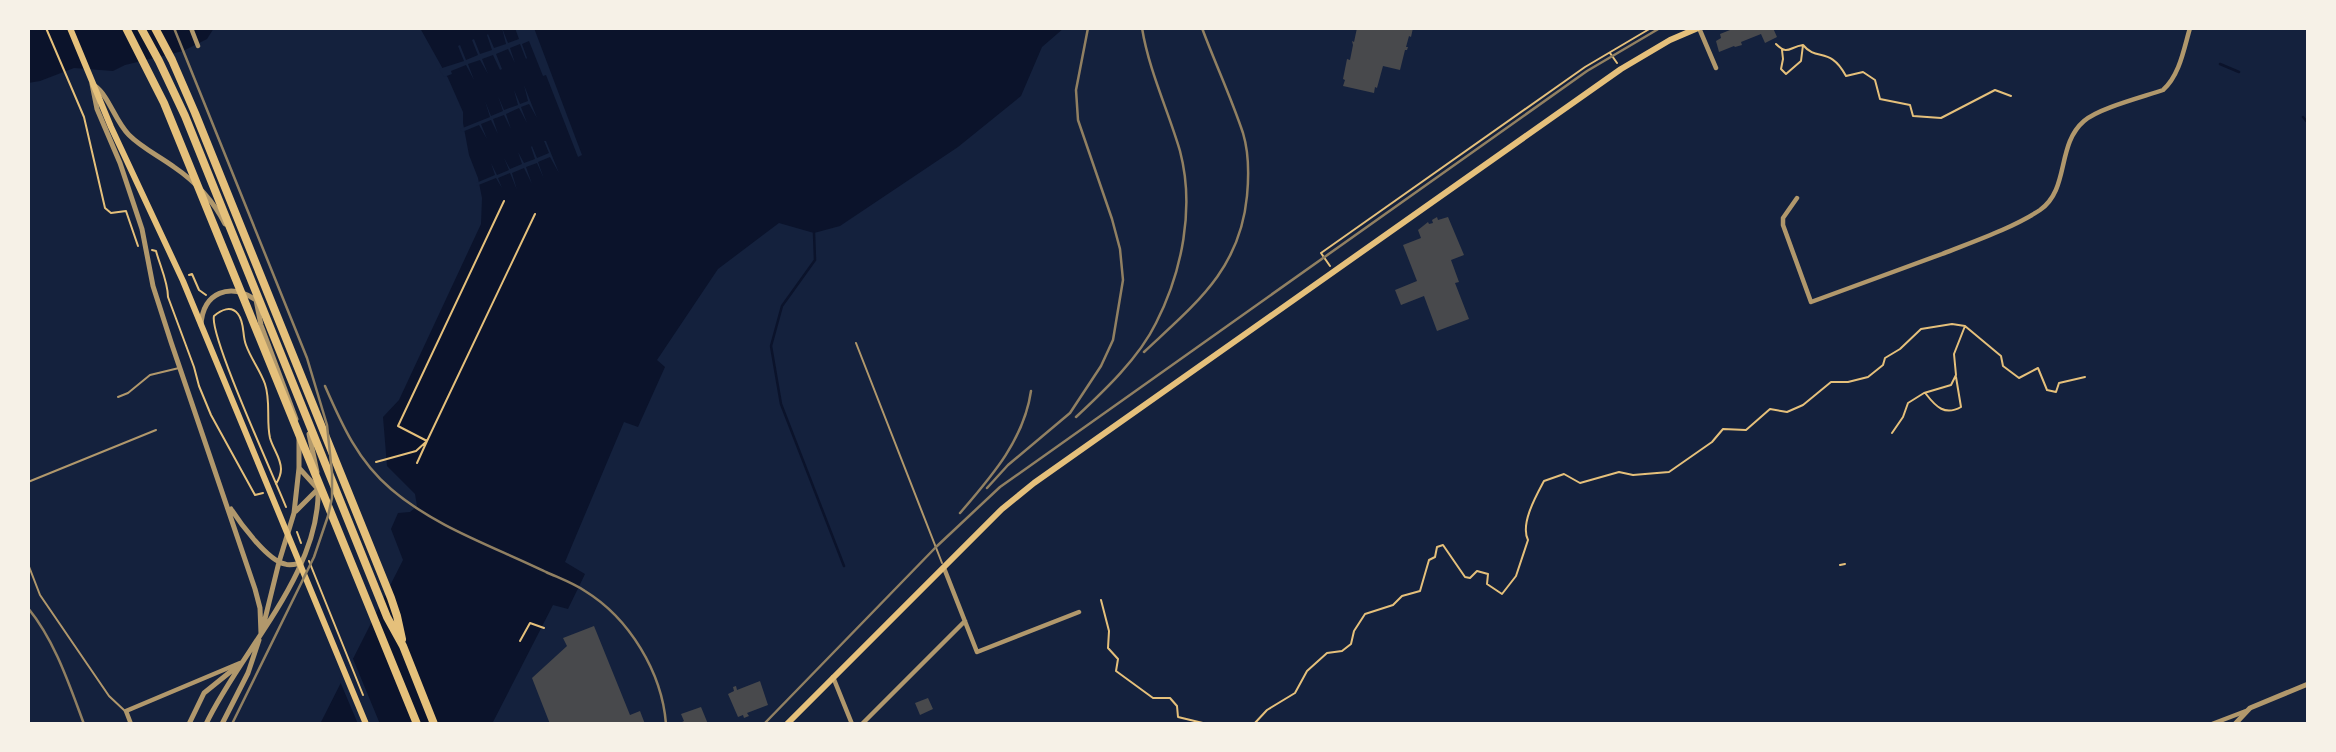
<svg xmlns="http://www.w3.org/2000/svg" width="2336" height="752" font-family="Mulish,sans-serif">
  <rect width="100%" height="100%" fill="#14213d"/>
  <path fill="#0b132b" d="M28,28h186l-7,11 -24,12 -58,14 -12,6 -39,-3 -34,13 -12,2z
    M420,28h644l-22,19 -21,49 -63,51 -118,79 -26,7 -35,-10 -61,46 -61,91 8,7 -27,60 -14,-5 -59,140 20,12 -17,35 -15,-4 -61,119h-172l83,-164 -12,-31 7,-16 12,-1 7,-6 -2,-12 -28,-28 -4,-49 16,-17 82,-176 1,-26 -4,-20 -9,-23 -6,-32v-11l-15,-34z"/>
  <path fill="#14213d" d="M502,28l6,15 11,-4 -4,-11h19l48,127 -4,2 -32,-82 -3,1 -14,-35 -7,3 5,14 -1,1 -6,-15 -10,4 5,15 -7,-14 -12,5 6,15 -2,1 -7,-15 -11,4 6,15 -8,-14 -12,4 6,16 -8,-15 -15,6 1,3 -8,3 -5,-8 25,-8 -6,-15 2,-1 6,15 12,-5 -6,-15 2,-1 6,15 12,-4 -5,-15 1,-1 6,14 12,-4z
    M524,85l13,33 -8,-14 -8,3 6,16 -8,-15 -13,6 5,15 -7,-14 -11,4 5,15 -7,-14 -10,4 6,15 -8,-14 -17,7 -2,-3 30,-12 -5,-16 6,15 12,-5 -5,-15 6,14 14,-5 -4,-15 6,14 8,-3z
    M544,141h2l13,32 -9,-16 -12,5 6,17 -7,-16 -11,4 6,17 -8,-16 -12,5 5,17 -7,-17 -12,5 4,10 -6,-10 -20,8v-3l19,-8 -4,-12 6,12 12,-5 -5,-12 6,11 12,-5 -4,-12 6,11 11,-4 -4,-12 1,-1 5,12 12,-5z
    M351,654l29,70h-22l-19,-45z"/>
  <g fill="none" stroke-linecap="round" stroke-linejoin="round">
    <path stroke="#0b132b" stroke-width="2.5" d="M2220,64l19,8
      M2303,117l5,6
      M814,233l1,27 -33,46 -11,40 10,58 63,162"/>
  </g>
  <path fill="#48494c" d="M1357,28h56l-2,9 -2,-1 -3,11h2l-1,3h-2l-5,20 -17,-4 -6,22 -2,-1 -1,6 -31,-7 2,-6 -2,-1 4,-20 3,1 3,-15 -1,-4 2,1z
    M1735,28h38l4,9 -12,6 -4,-9 -20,8 1,3 -7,2 -1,-1 -15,6 -3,-11 5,-3 -1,-4z
    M1437,217l1,3 10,-3 16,38 -13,5 8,22 -4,1 14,36 -32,12 -13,-35 -23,9 -6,-15 22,-9 -14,-36 18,-7 -3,-8 10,-8 1,2 4,-1 -1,-3z
    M594,626l36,89 10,-4 5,13h-95l-18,-46 35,-32 -4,-8z
    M760,681l8,24 -21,8 2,3 -5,2 -1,-3 -5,2 -10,-23 6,-3 -1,-4 3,-1 1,4z
    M928,698l5,11 -13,6 -5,-12z
    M701,707l7,17h-30l6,-3 -3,-7z"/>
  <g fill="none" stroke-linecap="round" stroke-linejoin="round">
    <path stroke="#e5c07b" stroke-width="2" d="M46,28l38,89 21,91 6,5 15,-2 12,35
      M1776,44c12,12 13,3 27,1l-2,16 -15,13 -5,-5 2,-10 -1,-9
      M1803,45c14,17 27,1 43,31l17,-4 12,8 5,19 30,6 3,11 28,2 54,-28 16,6
      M1610,53l7,10
      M152,250l4,1c4,15 12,31 12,46l26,70 5,19 12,29 44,80 8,-2
      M1330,266l-9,-13 264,-186 66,-39
      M189,275l3,-1 7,16 7,5
      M1926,394c10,13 19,22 35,13l-5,-30
      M1892,433l11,-16 5,-14 16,-10 27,-8 5,-10 -2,-21 11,-28 36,30 2,10 16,12 19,-10 9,22 9,2 3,-9 26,-6
      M376,462l40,-11 11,-10 108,-227
      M417,463l10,-22 -29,-15 106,-225
      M276,484c3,-5 5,-9 5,-15 0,-11 -8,-20 -11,-31 -4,-18 1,-36 -5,-54 -5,-14 -14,-25 -19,-39 -4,-10 -1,-22 -8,-31 -7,-9 -17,-4 -24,2 -5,19 61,163 72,191
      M297,532l4,11
      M309,561l54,134
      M1840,565l5,-1
      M1101,600l8,31 -1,17 10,11 -2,12 37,27h17l7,8 1,11 29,7
      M520,641l10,-18 14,5
      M1254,724l13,-14 28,-17 12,-22 20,-18 15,-2 9,-7 3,-13 11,-17 28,-9 9,-9 18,-5 9,-31 6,-3 2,-10 6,-2 22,32 5,1 7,-7 11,3 -1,10 15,10 14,-18 12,-36c-8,-16 8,-44 16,-59l20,-7 16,9 39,-11 14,3 36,-3 43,-30 11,-13 23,1 24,-21 17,3 16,-7 28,-23h17l20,-5 15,-12 2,-7 15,-9 21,-20 31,-5 13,2"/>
    <path stroke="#b1986c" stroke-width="2" d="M856,343l86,220
      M118,397l10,-4 22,-18 29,-7
      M28,482l128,-52
      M28,564l12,31 69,101 16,15"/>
    <path stroke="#b1986c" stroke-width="4.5" d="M191,28l7,18
      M1699,28l17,40
      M1797,198l-14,20v7l28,77c44,-16 87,-32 131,-48 30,-12 71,-26 98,-44 30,-21 16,-65 44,-89 15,-13 59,-24 79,-31 17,-15 21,-42 27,-62
      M944,568l33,84 102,-40
      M833,677l19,47
      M131,724l-5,-13 114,-48
      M862,724l103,-103
      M2212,724l34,-13"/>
    <path stroke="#b1986c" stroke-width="5" d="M92,84l5,25 23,54 22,66 11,57 18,56 84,247 5,19 1,26
      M95,86c14,10 20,35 34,49 13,13 30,21 45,32 22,15 39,33 51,57
      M201,325c2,-33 29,-43 55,-25l5,25 35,94
      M309,434l8,38
      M231,509c9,14 37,52 54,55 5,2 11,0 16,-1
      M296,511l22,-22 -19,-21
      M263,627l16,-65 15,-49 5,-45v-29
      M189,724l15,-31 31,-25
      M206,724c35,-74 116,-152 112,-238
      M222,724l26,-51 11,-33
      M2235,724l15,-16 58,-24"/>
    <path stroke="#e5c07b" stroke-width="6" d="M70,28l41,99 72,154 183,443
      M787,724l215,-215 32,-26 587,-414 49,-29 28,-12"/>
    <path stroke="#e5c07b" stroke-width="8" d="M126,28l38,75 253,621
      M141,28l18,33 26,55 202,501 16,29 31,78
      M155,28l17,32 23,53 196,485 6,18 5,23"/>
    <path stroke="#918062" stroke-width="2.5" d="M174,28l133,330 20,67 5,48v25l-4,18 -14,41 -82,167
      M1144,352c51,-48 96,-82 103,-156 2,-21 2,-43 -4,-63 -12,-36 -28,-70 -41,-105
      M325,386c17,39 33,75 66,103 44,38 104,58 155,83 13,6 27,11 39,19 44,27 77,81 81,133
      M1076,417c28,-26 63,-59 80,-94 26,-51 39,-115 24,-172 -12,-41 -31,-80 -38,-123
      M987,488l21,-23 62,-52 31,-47 12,-26 10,-60 -3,-31 -8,-30 -34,-99 -2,-30 12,-62
      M960,513c31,-36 64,-73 71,-122
      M28,608c27,33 41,76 56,116
      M764,724l172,-177 64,-60 587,-416 73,-43"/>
  </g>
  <rect width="2336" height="752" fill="none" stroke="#f6f1e7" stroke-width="60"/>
</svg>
